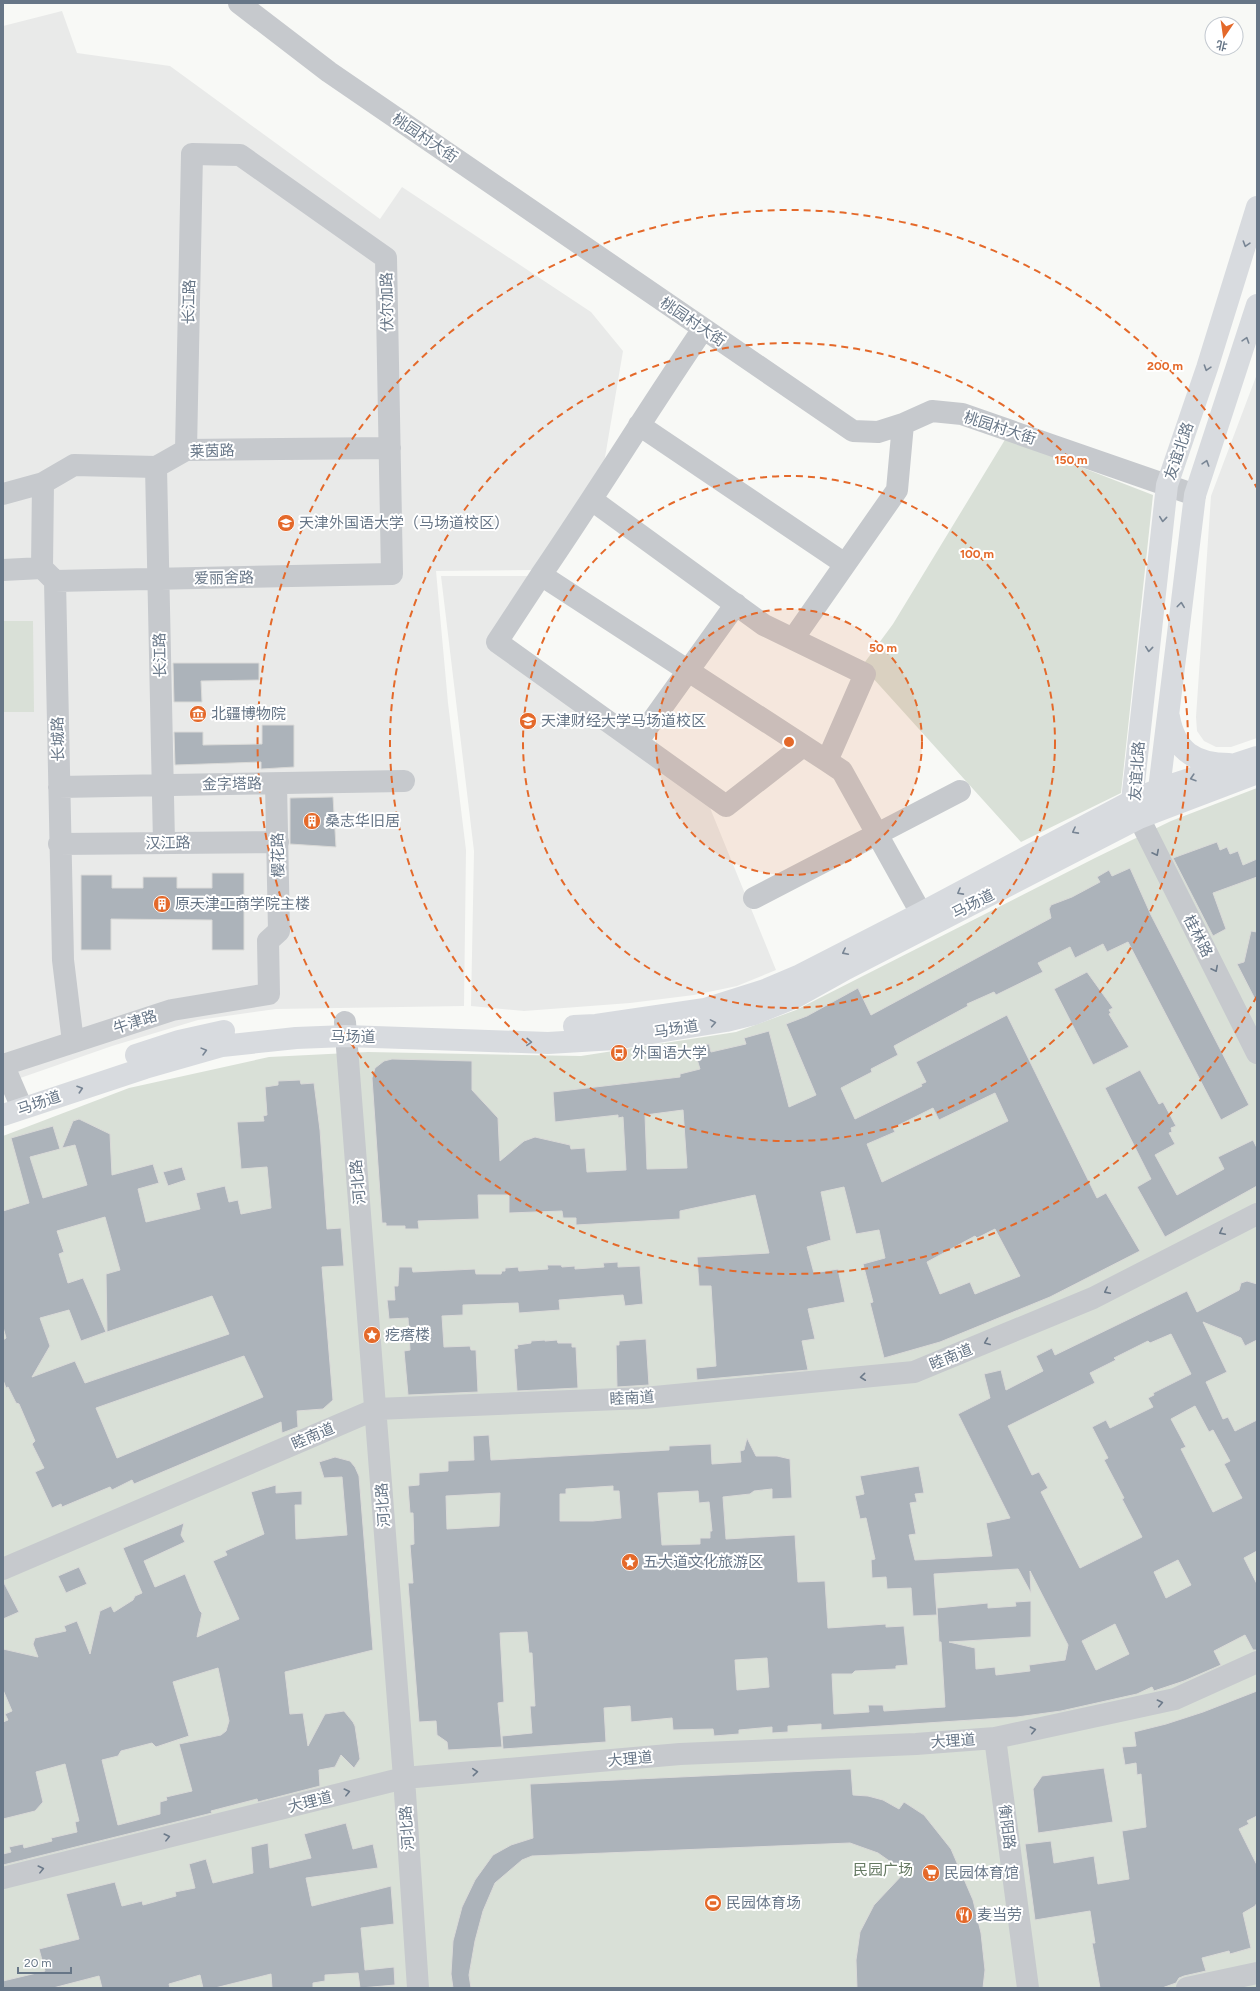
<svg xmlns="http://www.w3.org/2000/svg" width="1260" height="1991" font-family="Figtree,'Noto Sans SC',sans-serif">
  <rect width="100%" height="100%" fill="#f8f9f6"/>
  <path fill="#e9eae9" d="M62,11l15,42 93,13 210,153 22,-32 189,125 32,39 -21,124 -66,95 -100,1 12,132 18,147 -2,156 -188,3 -78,11 -86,26 -109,38v-1058z
    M1257,374v364l-26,9h-15l-12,-6 -7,-10 -1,-14 15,-221z
    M441,576h91l-43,67 217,155 70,172 -39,16 -43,9 -64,8 -106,8 -53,-5 3,-155z"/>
  <path fill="#d9e0d7" d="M1006,438l147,57 -32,298 -100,49 -159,-176 31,-42z
    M3,621h30l1,91h-31z
    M1257,788v1200h-1254v-852l126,-48 140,-31 99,-5 213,4 155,-24 60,-22 299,-152 76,-37z"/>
  <path fill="#acb3ba" stroke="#dadad8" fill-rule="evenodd" d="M173,663h86v17l-58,1 1,21h-28z
    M262,725h32v42l-33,2v-7l-86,3 -1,-33h29v13l59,-1z
    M333,797l3,50 -46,-3v-46z
    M1217,842l3,8 7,-3 3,7 8,-3 5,14 14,-6v18l-44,16 13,36 -13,7 -40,-78z
    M1130,868l21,47 98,190 -28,15 -93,-178 -21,10 -4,-8 -28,14 -5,-11 -32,16 5,9 -47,23 -2,-3 -27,12 1,2 -74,40 4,9 -27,14 1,3 -31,16 14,31 67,-33 -1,-2 5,-2 -10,-20 91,-47 90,183 9,-5 34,58 -90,46 -110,45 -56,16 -14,-55 3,-1 -10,-38 22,-6 -6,-28 -23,4 -12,-47 -23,5 10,48 -24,7 7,26 24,-4 7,33 -37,7 7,30 -13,2 6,29 -111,10 -1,-12 20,-2 -5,-80h-12l-2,-29 72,-4 -14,-58 -75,16v8l-104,6v-7h-13l-1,-7 -53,2v-18h-31l1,24 -61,2 1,8h-14v-3h-19v-3h-4l-10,-145 3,-10 9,-7 8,-2 80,2v29l26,28 2,43 24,-20 11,-4 35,8 1,4 14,-1 2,24 39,-2 -3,-53 -5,1v-3l-63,7 -2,-30 127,-15v-3l20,-5 -7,-23 16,-2 2,8 35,-8 -2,-6 25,-7 20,76 27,-12 -30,-71 21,-8 51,-28 13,27 180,-97 -2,-9 2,-4 21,-8 28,-15 -3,-5 12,-7 3,6zM995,1093l13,28 -126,61 -15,-38 28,-12 -2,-4 40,-20 6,12zM683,1110l4,58 -40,1 -2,-54zM995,1229l25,47 -45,18 -5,-12 -30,12 -13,-32 48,-26 2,2z
    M212,873h32v77h-32v-30l-101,-1v31h-30v-75h31v13h31v-11h34v11h35z
    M1251,931l6,1v71l-20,-39 7,-2z
    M1087,972l26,36 -4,2 2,3 -2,1 20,33 -36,18 -39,-76z
    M1140,1070l19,34 4,-2 13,24 -5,2 1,4 -3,1 6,11 -20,11 22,40 47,-26 -6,-12 35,-17 4,8v38l-92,51 -28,-50 14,-8 -46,-91z
    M300,1080l1,4 13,-1 6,47 7,99 14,-1 3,38 -22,1 11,133 -10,9 -26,2 1,16 -16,6 -1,-11 -147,62 -2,-4 -20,10 -2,-3 -48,20 -1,-3 -9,4 -17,-36 9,-4 -12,-24 3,-3 -16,-37 -3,-1 -8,-16 -2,1 -3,-8v-40l3,-2 -3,-11v-116l26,-8 -18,-65 42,-12 7,23 -30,8 13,41 44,-13 -12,-40 -13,3 11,-27 6,-2 31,15 2,41 41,-11 6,19 -21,6 8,33 54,-13 -4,-16 29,-7 4,16 9,-2 3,14 30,-6 -4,-41 -26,2 -4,-47 27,-1 -1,-5 4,-1 -2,-28 13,-2v-4zM105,1217l15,53 -14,4 1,58 105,-36 17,38 -144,49 -10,-22 -43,16 18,-31 -10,-28 29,-8 12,31 25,-9 -23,-54 -15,5 -9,-29 5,-2 -7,-21zM244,1356l19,41 -146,61 -21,-50z
    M182,1167l4,13 -18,6 -5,-14z
    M618,1262v5l22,-1 3,38 -18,2 -2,-11 -64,5 1,10 -41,3 -1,-10 -55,2v10l-21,1 2,31 26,-1 1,4h5l2,42 -70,3 -4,-44 6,-1 -2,-32 -19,1 -1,-10 -1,-9h8l-1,-14h4l1,-19h13l1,5 62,-3 1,5h25l1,-3h3v-3l13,-1 1,4 29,-2 -1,-4h14l1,2 13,-1v3l29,-2 -1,-4z
    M1247,1281l10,3v56l-12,6 -4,-8 -38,-16 24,50 -21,10 17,37 5,-2 7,14 22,-11v131l-13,7 13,26v66h-4l-8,-15 -31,16 7,14 -37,16 -30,10 -2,-4 -15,7 -76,17 -44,6 -196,13v-6l-33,2v6l-16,1v-6l-33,3v4l-25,2 -1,-7 -40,1 -1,-12 -41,4 -1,-16 -26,2 2,34 -103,7 -1,-13 30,-3 -2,-27h5l-3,-53h-3l-2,-21 -27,1 4,69 -6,1 4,44 -54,3 -1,-8 -10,-7 -1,-14 -17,1 -11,-139h5l-3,-38 4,-1 -1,-31h-3l-2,-27 11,-1v-12l29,-2v-10l26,-1 -1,-24 16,-1 2,25 178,-10v-4l42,-2 1,20 29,-2 -1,-11 4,-1 3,-12 9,18h21l13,3 2,39 -20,1v-10l-18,2 -4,3 -27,3 3,42 69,-4 3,47 27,-1 3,47 58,-4v3l18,-1 4,39 -12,1v3l-41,2 -3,3h-20l2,40 35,-2 -1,-7h15l1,6 61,-4 -4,-65h-2l-2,-34 51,-5v5l28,-2 -1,-4 16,-1v36l-82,5 26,6 1,21 19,-2 1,8 34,-4 -1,-6 36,-5 3,-15 -38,-74 1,22 -13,-24 -84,5 3,41 -24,1 -2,-28 -24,1 -1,-12 -14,1 -1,-18 4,-1 -9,-41 -6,1 -5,-23 9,-2 -4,-18 59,-10 5,27 -9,1 2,8 -7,1 6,31 -7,1 6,25 77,-4 -6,-33 24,-5 -52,-104 32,-16 -6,-24 17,-4 5,20 37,-19 -7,-15 16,-8 3,7 132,-64 10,21 42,-22 2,-7zM1171,1334l20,40 -38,19 1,2 -6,3 5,9 -43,21 -4,-8 -14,7 16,31 -4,2 20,38 -2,1 20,38 -62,31 -39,-76 7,-4 -9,-16 -7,3 -24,-49 87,-43 -5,-10 26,-13 -2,-2 34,-17 2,2zM1195,1406l14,26 4,-2 17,31 -6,3 18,34 -29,14 -32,-63 5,-2 -15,-28zM613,1486v5h6l2,27 -28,3h-33v-27h6v-5zM698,1491l1,12 10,-1 3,29h-2v7h-10v6l-38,1 -4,-52zM500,1493l-1,33 -52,3 -1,-33zM1178,1560l13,25 -25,13 -12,-26zM1115,1624l14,30 -33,16 -14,-29zM767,1658l2,29 -32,3 -2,-30z
    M646,1339l3,46 -32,2 -1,-42h3v-4z
    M545,1340v1l12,-1 1,3h14v4h4l2,41 -61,3 -3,-42 4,-1 -1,-3 14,-2v-2z
    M335,1457l15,4 5,6 4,9 14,174 -88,22 5,42 13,-1 5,33 17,-32 19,-3 9,11 2,4 5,33 -6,9 -13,-13 -6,12 -16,3 1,16 -62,16 -1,-3 -46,12 1,2 -209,52v-11l8,-2 -2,-5 14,-3 1,4 28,-7 -1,-3 26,-6 -2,-10 4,-1 -14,-57 -29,8 7,30 -8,9 -32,8v-97l5,-2 -3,-6 7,-3 -9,-21v-41l35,8 -5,-13 2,-6 31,-7 -2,-5 13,-5 13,33 10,-43 11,-5 3,6 19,-12 2,-4 7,-3 -19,-45 61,-25 -3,12 4,7 -41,19 11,26 30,-13 15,37 2,2 -5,24 42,-18 -26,-58 14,-6 -2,-4 39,-17 -13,-42 25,-7v8l26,-2v14h-7l1,34 51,-4 -5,-58 -18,1 -5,-16zM218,1668l11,53 -3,10 -5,4 -42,9 13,47 -26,6 1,3 -7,2v12l-42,11 -16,-65 16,-4 3,-5 31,-8 4,4 33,-11 -16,-54z
    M79,1567l8,17 -21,9 -8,-17z
    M3,1581l16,31 -16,7z
    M1257,1691v125l-10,5 2,3 -10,5 18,36v38l-2,3 -12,7 8,35 -21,6 -1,-3 -27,7 4,13 -22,5 -5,2 -3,5 -14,5h-62l-8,-45h3l-5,-32 -55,9 -10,-76 26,-3 3,22 40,-7 4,28 31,-5 -7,-48 24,-4 -5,-53 -4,1 -1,-12 -11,2 -3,-18 14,-1 -2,-14 32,-8 37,-12z
    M1104,1768l9,54 -75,11 -5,-44 9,-13z
    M851,1769l2,26 15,1 15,4 16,9 5,-7 20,13 27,34 22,51 8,33 4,37 -2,18h-126l-1,-28 4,-28 14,-27 31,-33 -27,-19 -28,-10 -318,13 -10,4 -27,23 -12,28 -8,30 -6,34 2,13h-18l-2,-14 2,-33 9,-34 13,-27 18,-25 18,-10 22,-7 -3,-54z
    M346,1823l7,26 20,-5 5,24 -72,10 6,28 79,-20 3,38 -33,4 4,42 29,-3 1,18 -35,3 -2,-15 -33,2v6l-12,2v5h-41l-1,-14 -56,14h-12l-3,-13 -31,9 1,4h-68l-3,-12 -46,12h-50v-7l42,-10 -6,-22 40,-10 -13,-45 49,-12 7,24 20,-5 1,4 33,-9 -1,-4 20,-4 -6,-24 17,-5 7,24 40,-10 -2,-26 17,-4 2,25 41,-10 -7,-24z"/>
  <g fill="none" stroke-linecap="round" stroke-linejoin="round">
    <path stroke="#c6c9cd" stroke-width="22" d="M239,3l90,69 524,359 25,1 25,-8 29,-13 30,3 233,81
      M639,425l206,139
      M156,467l8,376
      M43,483l31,-18 82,2 30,-17 204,-2
      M3,494l40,-11 -1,85 13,13 8,379 10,82
      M592,500l172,125 101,49 -38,87
      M3,570l39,-2
      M541,575c56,-82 107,-165 162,-246
      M55,581l337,-7 -6,-316 -146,-103 -48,-1 -6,296
      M793,639l104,-149 6,-66
      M637,742l99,-138
      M803,746l-77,60 -229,-164 44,-67 286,186 15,10 79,142
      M59,787l345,-6
      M1139,818l118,235
      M59,844l219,-2
      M754,898l206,-107
      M345,1022l59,756 14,210
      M3,1064l19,44
      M3,1065l169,-55 97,-16 -1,-53 11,-10 -3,-147
      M3,1569l373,-160 268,-11 270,-26 179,-74 164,-84
      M995,1738l33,250
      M3,1878l401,-100 276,-24 236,-10 79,-6 180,-39 82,-37
      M1187,1988l70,-15"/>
    <path stroke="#d8dbdf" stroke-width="22" d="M1169,717c6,34 26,47 60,47
      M1152,799l7,-10 36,-294 62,-190
      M1137,813l-5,-12 35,-316 40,-117 50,-161
      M574,1026l22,-1 109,-16 60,-19 35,-15 121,-62 211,-112 27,-12 98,-32
      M136,1055l43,-14 45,-10
      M3,1115l142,-47 77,-22 74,-8 50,-2 202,7 67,-4 111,-18 28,-7 42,-17 50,-28 293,-151 118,-45"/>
  </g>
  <defs><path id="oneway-chevron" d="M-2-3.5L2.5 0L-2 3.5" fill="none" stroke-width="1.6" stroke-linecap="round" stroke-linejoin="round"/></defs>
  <g stroke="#788594">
    <use href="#oneway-chevron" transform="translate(1246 244) rotate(107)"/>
    <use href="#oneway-chevron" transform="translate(1246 340) rotate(-72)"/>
    <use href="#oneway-chevron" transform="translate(1207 368) rotate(108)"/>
    <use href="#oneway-chevron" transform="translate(1206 463) rotate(-72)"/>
    <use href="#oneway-chevron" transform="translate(1163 519) rotate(96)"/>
    <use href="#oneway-chevron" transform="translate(1181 605) rotate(-83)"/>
    <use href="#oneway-chevron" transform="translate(1149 649) rotate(96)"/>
    <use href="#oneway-chevron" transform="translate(1193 778) rotate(163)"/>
    <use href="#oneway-chevron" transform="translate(1075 831) rotate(152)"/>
    <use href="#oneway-chevron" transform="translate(960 892) rotate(151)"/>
    <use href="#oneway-chevron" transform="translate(845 952) rotate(153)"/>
    <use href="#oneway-chevron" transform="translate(713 1023) rotate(-10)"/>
    <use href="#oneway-chevron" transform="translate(529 1042) rotate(2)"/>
    <use href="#oneway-chevron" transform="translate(204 1051) rotate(-15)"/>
    <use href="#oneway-chevron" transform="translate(80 1089) rotate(-18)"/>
  </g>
  <g stroke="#6c7a8a">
    <use href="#oneway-chevron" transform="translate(1156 853) rotate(63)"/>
    <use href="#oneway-chevron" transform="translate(1215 969) rotate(63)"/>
    <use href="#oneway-chevron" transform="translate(1222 1232) rotate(153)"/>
    <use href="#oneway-chevron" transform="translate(1107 1291) rotate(153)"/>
    <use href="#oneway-chevron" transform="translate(987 1342) rotate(158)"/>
    <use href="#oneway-chevron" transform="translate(863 1377) rotate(174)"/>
    <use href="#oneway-chevron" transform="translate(1160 1703) rotate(-12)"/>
    <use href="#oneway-chevron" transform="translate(1033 1730) rotate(-12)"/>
    <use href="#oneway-chevron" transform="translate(475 1772) rotate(-5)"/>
    <use href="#oneway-chevron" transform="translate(347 1792) rotate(-14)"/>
    <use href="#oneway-chevron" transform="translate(167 1837) rotate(-14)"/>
    <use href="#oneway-chevron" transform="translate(41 1869) rotate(-14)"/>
  </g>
  <circle cx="789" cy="742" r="133" fill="#e4692a" fill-opacity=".12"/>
  <g fill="none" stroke="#e4692a" stroke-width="2" stroke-dasharray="7 5">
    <circle cx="789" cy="742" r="133"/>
    <circle cx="789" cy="742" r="266"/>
    <circle cx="789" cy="742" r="399"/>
    <path d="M1257 996A532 532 0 1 1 1257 488"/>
  </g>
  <defs>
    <symbol id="university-disc" viewBox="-11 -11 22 22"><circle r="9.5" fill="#e4692a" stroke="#fff"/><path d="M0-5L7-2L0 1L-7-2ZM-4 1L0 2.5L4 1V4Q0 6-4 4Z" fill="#fff"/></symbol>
    <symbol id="museum-disc" viewBox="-11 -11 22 22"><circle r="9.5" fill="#e4692a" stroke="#fff"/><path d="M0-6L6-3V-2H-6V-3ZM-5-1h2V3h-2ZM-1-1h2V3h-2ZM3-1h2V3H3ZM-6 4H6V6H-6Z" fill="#fff"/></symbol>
    <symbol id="building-disc" viewBox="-11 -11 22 22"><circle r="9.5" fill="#e4692a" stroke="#fff"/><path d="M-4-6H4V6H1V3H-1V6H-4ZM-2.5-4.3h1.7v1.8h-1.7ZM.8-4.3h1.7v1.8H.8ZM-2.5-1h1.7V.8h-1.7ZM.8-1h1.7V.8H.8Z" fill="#fff"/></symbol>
    <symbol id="bus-disc" viewBox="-11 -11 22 22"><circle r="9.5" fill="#e4692a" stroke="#fff"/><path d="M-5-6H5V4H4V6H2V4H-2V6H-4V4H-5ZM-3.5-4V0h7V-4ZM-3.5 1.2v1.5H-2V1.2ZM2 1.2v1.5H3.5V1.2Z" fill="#fff"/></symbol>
    <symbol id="sight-disc" viewBox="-11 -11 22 22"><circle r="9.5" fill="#e4692a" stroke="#fff"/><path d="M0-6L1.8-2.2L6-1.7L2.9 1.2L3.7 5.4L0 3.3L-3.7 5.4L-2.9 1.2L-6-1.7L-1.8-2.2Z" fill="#fff"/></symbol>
    <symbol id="supermarket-disc" viewBox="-11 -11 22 22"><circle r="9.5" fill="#e4692a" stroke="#fff"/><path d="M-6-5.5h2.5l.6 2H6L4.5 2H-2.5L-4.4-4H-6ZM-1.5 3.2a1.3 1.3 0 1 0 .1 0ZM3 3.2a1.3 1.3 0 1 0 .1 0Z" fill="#fff"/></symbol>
    <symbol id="stadium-disc" viewBox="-11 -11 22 22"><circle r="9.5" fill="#e4692a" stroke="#fff"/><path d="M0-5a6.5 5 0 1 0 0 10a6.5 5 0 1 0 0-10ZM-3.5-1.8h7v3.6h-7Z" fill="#fff"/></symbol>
    <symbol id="restaurant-disc" viewBox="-11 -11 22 22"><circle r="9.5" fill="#e4692a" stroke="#fff"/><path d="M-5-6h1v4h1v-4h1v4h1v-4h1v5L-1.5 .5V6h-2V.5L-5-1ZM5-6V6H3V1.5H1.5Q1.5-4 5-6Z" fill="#fff"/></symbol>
  </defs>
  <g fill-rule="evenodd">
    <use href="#university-disc" x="276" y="513" width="20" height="20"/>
    <use href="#museum-disc" x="188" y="704" width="20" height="20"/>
    <use href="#university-disc" x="518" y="711" width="20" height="20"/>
    <use href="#building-disc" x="302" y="811" width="20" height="20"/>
    <use href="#building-disc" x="152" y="894" width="20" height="20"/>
    <use href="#bus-disc" x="609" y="1043" width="20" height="20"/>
    <use href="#sight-disc" x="362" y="1325" width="20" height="20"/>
    <use href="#sight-disc" x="620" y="1552" width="20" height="20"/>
    <use href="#supermarket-disc" x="921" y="1863" width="20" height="20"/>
    <use href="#stadium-disc" x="703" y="1893" width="20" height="20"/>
    <use href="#restaurant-disc" x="954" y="1905" width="20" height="20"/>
  </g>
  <g text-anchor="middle" stroke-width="4" stroke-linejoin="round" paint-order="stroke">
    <g font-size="15" fill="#677687" stroke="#fff">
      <text transform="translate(425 138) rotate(34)" y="5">桃园村大街</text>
      <text transform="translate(189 302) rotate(-89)" y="5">长江路</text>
      <text transform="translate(387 302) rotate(-91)" y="5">伏尔加路</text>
      <text transform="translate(693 322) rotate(34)" y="5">桃园村大街</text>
      <text transform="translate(1000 428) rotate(18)" y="5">桃园村大街</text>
      <text transform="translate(212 451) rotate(-2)" y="5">莱茵路</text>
      <text transform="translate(1179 451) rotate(-71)" y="5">友谊北路</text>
      <text transform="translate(224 578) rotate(-1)" y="5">爱丽舍路</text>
      <text transform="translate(160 655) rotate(-91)" y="5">长江路</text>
      <text transform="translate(58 739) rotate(-91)" y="5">长城路</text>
      <text transform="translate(1137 771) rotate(-86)" y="5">友谊北路</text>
      <text transform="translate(232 784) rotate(-1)" y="5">金字塔路</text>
      <text transform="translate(168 843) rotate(-1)" y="5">汉江路</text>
      <text transform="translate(278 855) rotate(-91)" y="5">樱花路</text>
      <text transform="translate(973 904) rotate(-27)" y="5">马场道</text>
      <text transform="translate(1198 936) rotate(63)" y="5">桂林路</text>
      <text transform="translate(135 1022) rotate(-18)" y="5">牛津路</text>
      <text transform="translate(676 1029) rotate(-9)" y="5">马场道</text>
      <text x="353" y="1042">马场道</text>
      <text transform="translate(39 1103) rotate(-19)" y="5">马场道</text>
      <text transform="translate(358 1182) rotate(-95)" y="5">河北路</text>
      <text transform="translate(951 1357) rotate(-22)" y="5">睦南道</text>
      <text transform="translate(632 1398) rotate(-3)" y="5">睦南道</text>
      <text transform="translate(313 1436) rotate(-23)" y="5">睦南道</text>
      <text transform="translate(383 1505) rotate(-94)" y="5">河北路</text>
      <text transform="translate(953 1741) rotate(-4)" y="5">大理道</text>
      <text transform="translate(630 1759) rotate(-5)" y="5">大理道</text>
      <text transform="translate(310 1802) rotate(-14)" y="5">大理道</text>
      <text transform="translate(1007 1827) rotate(83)" y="5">衡阳路</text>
      <text transform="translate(407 1828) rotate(-94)" y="5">河北路</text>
    </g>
    <g font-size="15" fill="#677687" stroke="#fff" text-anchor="start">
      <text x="299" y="528">天津外国语大学（马场道校区）</text>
      <text x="211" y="719">北疆博物院</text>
      <text x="541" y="726">天津财经大学马场道校区</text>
      <text x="325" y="826">桑志华旧居</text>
      <text x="175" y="909">原天津工商学院主楼</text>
      <text x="632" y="1058">外国语大学</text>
      <text x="385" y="1340">疙瘩楼</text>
      <text x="643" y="1567">五大道文化旅游区</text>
      <text x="944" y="1878">民园体育馆</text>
      <text x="726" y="1908">民园体育场</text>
      <text x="977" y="1920">麦当劳</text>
    </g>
    <g font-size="15" fill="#657962" stroke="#fff">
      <text x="883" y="1875">民园广场</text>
    </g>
  </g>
  <circle cx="789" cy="742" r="6" fill="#e4692a" stroke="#fff" stroke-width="2"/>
  <g font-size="12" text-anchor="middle" font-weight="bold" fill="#e4692a" stroke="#fff" stroke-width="4" stroke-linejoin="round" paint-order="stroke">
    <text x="1165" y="370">200 m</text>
    <text x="1071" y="464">150 m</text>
    <text x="977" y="558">100 m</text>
    <text x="883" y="652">50 m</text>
  </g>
  <rect width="1260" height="1991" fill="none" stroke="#677687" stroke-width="8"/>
  <g transform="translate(1224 36) rotate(193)"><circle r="19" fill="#ffffff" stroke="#c2c8cf"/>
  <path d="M0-3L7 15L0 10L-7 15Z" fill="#e4692a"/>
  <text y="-6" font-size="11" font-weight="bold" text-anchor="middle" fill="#677687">北</text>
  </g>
  <path d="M18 1967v6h53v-6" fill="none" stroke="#677687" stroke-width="2"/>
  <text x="24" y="1967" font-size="12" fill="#677687" stroke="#ffffff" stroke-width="3" paint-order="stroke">20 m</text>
</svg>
